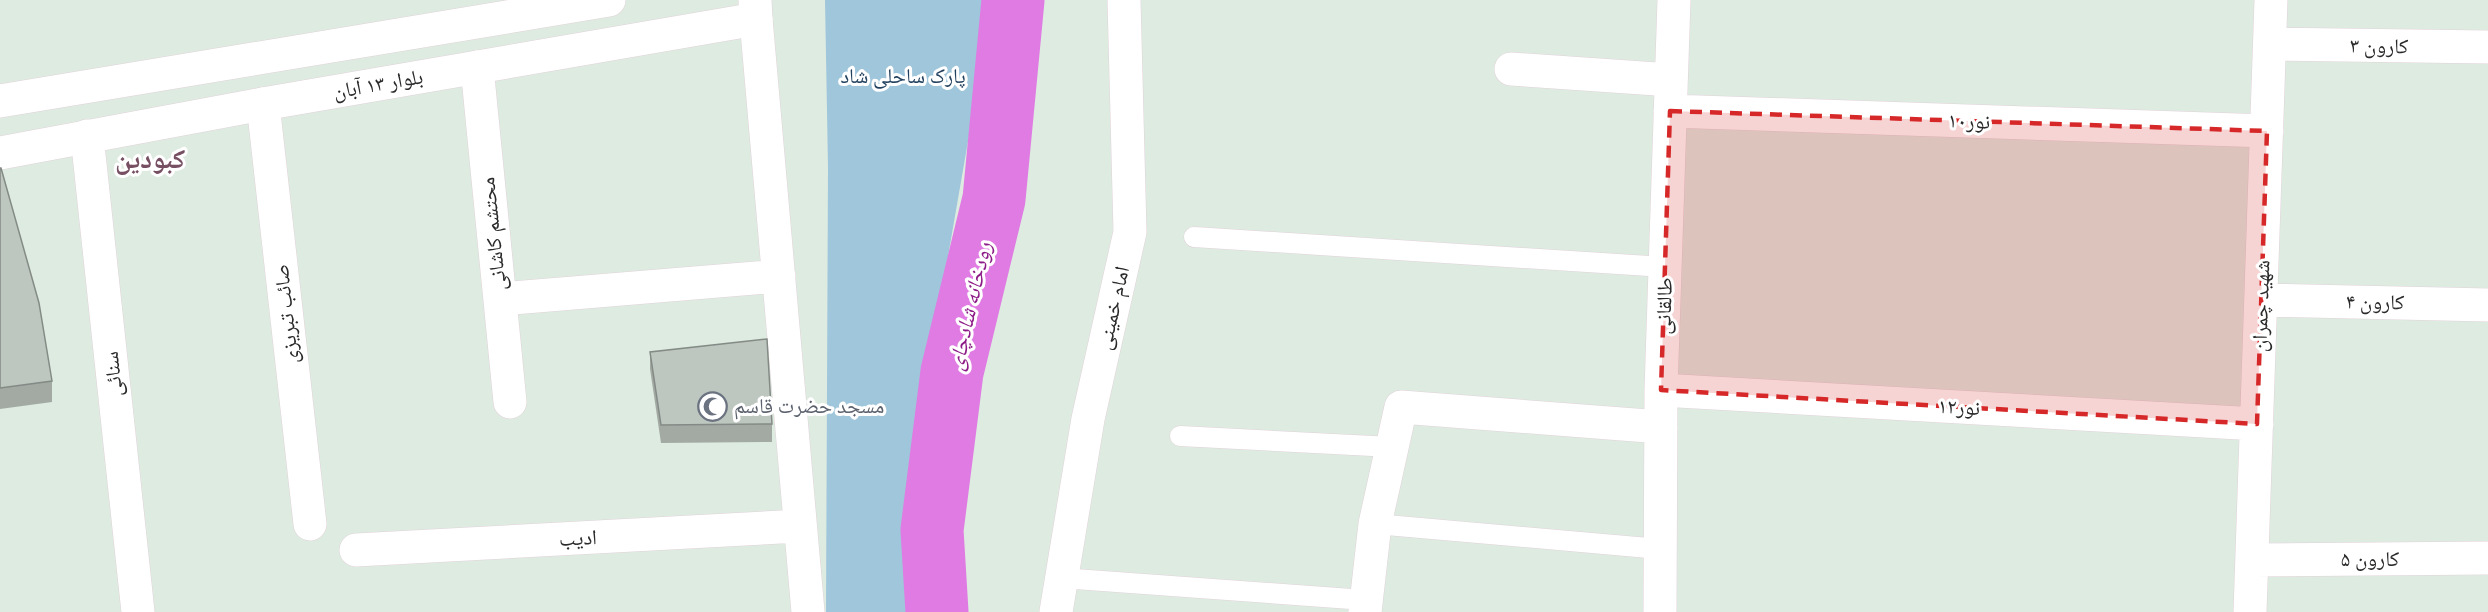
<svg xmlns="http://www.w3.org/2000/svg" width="2488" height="612" font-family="'Archivo Narrow','Noto Naskh Arabic',sans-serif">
  <rect width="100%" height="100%" fill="#deebe1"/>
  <path fill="#a0c6db" d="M825,0h175l-21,78 -41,236 -24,298h-88l2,-445z"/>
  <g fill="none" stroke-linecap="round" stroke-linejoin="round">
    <path stroke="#df7be2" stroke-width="63" d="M937,612l-5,-82 20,-158 42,-173 19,-199"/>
    <defs>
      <path id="service" d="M1194,237l471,30
        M1180,436l212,11
        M1375,524l285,25
        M1061,578l304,22"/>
      <path id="minor" d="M756,19l52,593
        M2270,44l218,3
        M477,67l33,335
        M1511,69l160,11
        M263,104l47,420
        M1670,111l597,20
        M87,136l51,476
        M500,299l279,-23
        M2261,300l227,5
        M1661,390l596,34
        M356,550l444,-24
        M2252,560l236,-2
        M1056,612l32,-193 42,-187 -6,-232
        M1365,612l10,-88 26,-117 260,20
        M1660,612l1,-222 13,-390
        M2250,612l21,-612"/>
      <path id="tertiary" d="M0,101l609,-101
        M0,153l263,-49 493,-85 -1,-19"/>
    </defs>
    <use href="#service" stroke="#e1d3da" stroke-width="21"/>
    <use href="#minor" stroke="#e1d3da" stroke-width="34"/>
    <use href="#tertiary" stroke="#e1d3da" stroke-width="34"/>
    <use href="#service" stroke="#fff" stroke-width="20"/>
    <use href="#minor" stroke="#fff" stroke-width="33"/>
    <use href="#tertiary" stroke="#fff" stroke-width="33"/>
  </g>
  <path fill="#a3aaa4" d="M0,168l52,213v21l-52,7z
    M650,352l122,72v18l-111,1 -11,-74z"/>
  <path fill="#bdc6bf" stroke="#848b86" stroke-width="1.5" d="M0,168h1l38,135 13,78 -52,7z
    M767,339l5,85 -111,1 -11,-73z"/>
  <path fill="#d62828" fill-opacity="0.2" stroke="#d62828" stroke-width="4.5" stroke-dasharray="12 8" stroke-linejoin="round" d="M1670,111l597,20 -10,293 -596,-34z"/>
  <defs>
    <symbol id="mosque-ring" viewBox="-11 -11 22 22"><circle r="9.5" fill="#fff" stroke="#6b7280" stroke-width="1.5"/><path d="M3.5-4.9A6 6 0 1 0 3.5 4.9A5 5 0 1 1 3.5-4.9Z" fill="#6b7280"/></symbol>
  </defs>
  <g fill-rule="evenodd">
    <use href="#mosque-ring" x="696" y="390" width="33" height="33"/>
  </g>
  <g text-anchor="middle" stroke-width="6" stroke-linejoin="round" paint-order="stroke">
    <g font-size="21" fill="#2a2a2a" stroke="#fff">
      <text transform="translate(2379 46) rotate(1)" y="7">کارون ۳</text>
      <text transform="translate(378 84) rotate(-10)" y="7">بلوار ۱۳ آبان</text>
      <text transform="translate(1969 121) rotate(2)" y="7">نور۱۰</text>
      <text transform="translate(493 234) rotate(-96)" y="7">محتشم کاشانی</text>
      <text transform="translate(2375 302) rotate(1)" y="7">کارون ۴</text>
      <text transform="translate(1664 306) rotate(-88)" y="7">طالقانی</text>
      <text transform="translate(2261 306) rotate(-88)" y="7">شهید چمران</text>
      <text transform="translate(1113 308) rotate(-77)" y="7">امام خمینی</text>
      <text transform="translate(286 314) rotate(-96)" y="7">صائب تبریزی</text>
      <text transform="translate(113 374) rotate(-96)" y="7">سنائی</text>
      <text transform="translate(1959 407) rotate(3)" y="7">نور۱۲</text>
      <text transform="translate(578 538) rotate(-3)" y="7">ادیب</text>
      <text x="2370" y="566">کارون ۵</text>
    </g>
    <g font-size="21" fill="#22415f" stroke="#fff">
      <text x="903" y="83">پارک ساحلی شاد</text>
    </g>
    <g font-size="21" fill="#5b616d" stroke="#fff" text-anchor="start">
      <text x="734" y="413">مسجد حضرت قاسم</text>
    </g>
    <g font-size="22" font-style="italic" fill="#8d1b87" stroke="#fff">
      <text transform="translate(969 306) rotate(-77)" y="8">رودخانه شادچای</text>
    </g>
    <g font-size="27" font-weight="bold" fill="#764f62" stroke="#fff">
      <text x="150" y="168">کبودین</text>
    </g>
  </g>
</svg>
